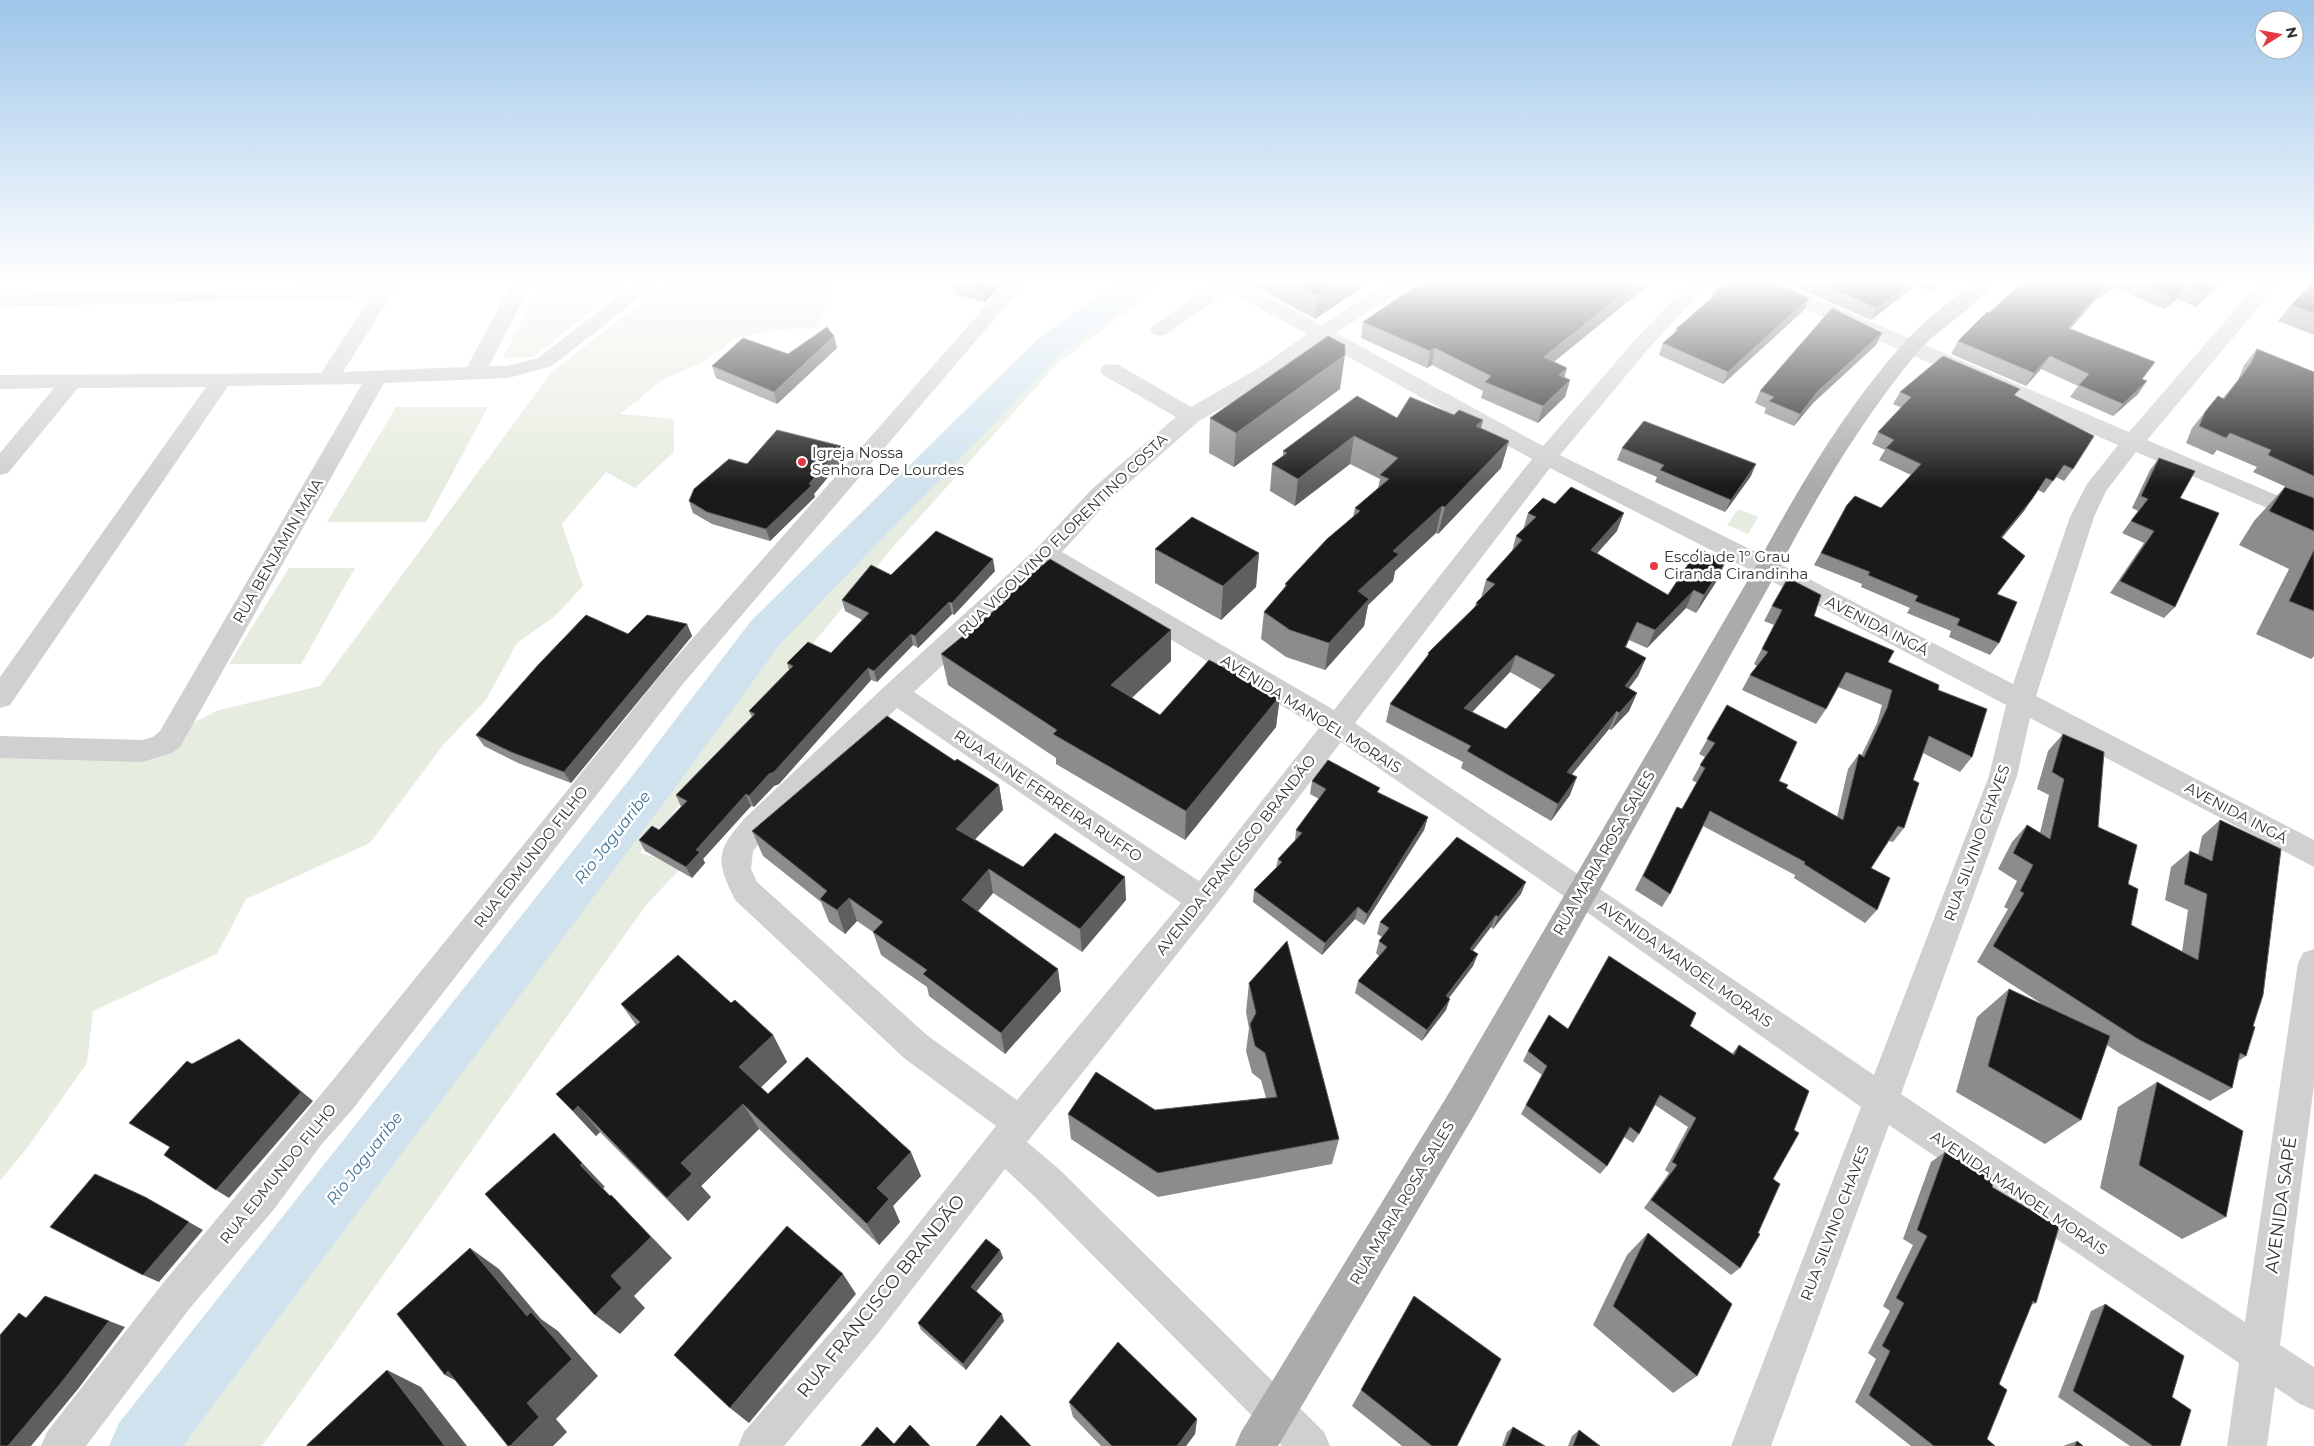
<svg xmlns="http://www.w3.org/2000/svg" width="2314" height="1446" font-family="Montserrat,sans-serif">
  <rect width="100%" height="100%" fill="#fff"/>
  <path fill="#e6ecdf" d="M541,283h86l-94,74 -30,1z
    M671,283h164l-18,45 -32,1 -48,8 -35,26 -38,16 -44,35 54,5v33l-39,36 -29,-16 -44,52 21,62 -28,30 -38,27 -31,57 -43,45 -73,98 -124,56 -29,55 -124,57 -6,52 -60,85 -27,33v-431l155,-8 64,-32 101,-24 232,-314 112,-87z
    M1117,283h47l-108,82 -164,183 -252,305 43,13 -37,39 -384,541h-134l660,-851 191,-197z
    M396,407h92l-62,115h-99z
    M1738,509l20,8 -10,17 -21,-9z
    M289,568h66l-54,96h-72z"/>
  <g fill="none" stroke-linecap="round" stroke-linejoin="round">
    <path fill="#cfe2ee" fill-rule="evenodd" d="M1117,283h38l-5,7 -85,60 -284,293 -109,149 -489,654h-74l10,-23 521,-657 111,-145 290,-285z"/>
    <path fill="#d0d0d0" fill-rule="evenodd" d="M379,283h20l-56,89 124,-5 45,-84h20l-43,83h18l31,-8 97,-75h23l-106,83 -44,12 -124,5 -204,364 -8,6 -30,9 -142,-4v-22l142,4 11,-3 7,-6 202,-347 -134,2 -218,319 -10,3v-31l206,-290 -128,1 -70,85 -8,2v-22l54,-65 -54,1v-14l321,-2 49,-76 -370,10v-12l378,-10z
      M1006,283h22l-19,19 -327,383 -330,425 -31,35 -46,63 -85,100 -104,138h-45l6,-14 117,-150 164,-196 336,-415z
      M1212,283h32l77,42 67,-42h24l-76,50 207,113 92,-106 54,-57h21l-61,65 -89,107 216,107 237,122 57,-167 17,-33 31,-39 -363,-158 -3,-4h28l349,149 129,-149h21l-132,157 167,71v17l-178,-76 -30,39 -12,26 -58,179 278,144v27l-284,-149 -13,58 -116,318 344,228 53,-359 5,-10 11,-4v136l-34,260 34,22v43l-14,-6 -25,-17 -8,59h-40l12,-83 -350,-238 -118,321h-40l130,-339 -290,-206 -230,-159 -128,167 -186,233 33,28 264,262 6,14h-48l-248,-250 -29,-27 -129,167 -92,110h-46l6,-14 106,-122 146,-184 -92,-68 -169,-158c-19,-39 -20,-48 10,-82l140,-132 152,-138 55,-59 84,-72 -73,-42 -3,-5 3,-5 8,-1 8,1 72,42 66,-38 50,-35 -79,-43 -61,43 -7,2 -7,-2 -3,-4 3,-4zM1322,342l210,117 -198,251 -272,-158 46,-51 91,-80 74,-42zM1550,468l208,106 248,131 -17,71 -115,299 -519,-352zM1048,566l271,162 -120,153 -285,-189zM897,708l284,195 -164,197 -89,-64 -171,-154 -6,-13 2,-18 12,-15z"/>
    <path fill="#ababab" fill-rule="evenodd" d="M1971,283h22c-19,27 -55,45 -76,70 -55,66 -98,139 -138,215l-303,544 -198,334h-43l6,-14 211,-344 303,-520c43,-79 88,-157 148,-224 19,-22 46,-41 68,-61z"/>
  </g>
  <path fill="#8c8c8c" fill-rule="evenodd" d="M952,283h51l-18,19 -31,-8z
    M1249,283h119l-53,36z
    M1786,283h152l-8,8 -14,-6 -45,35z
    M2022,283h198l-24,24 -19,-8 -13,10 -51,-22 -13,12 -3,-1 -27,31 73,50 -5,15 -25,22 -43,-19 8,-11 -37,-17 -15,17 -75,-32 7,-13z
    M2314,283v52l-36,-14 13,-16z
    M1713,293l96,5 -5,12 -81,74 -64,-29 4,-12 11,-9 2,-5 35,-31z
    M1363,322l191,40 13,6 -3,10 6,2 -5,17 -27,26 -57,-25 2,-7 -51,-26 -5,3 -66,-30z
    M1882,333l-6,12 -63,58 -19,23 -30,-13 2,-5 -11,-5 5,-12z
    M837,348l-60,56 -61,-26 -4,-12 76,-12z
    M2257,349l57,24v283l-3,3 -55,-25 33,-65 -50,-24 15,-24 31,-34 15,6 -47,-21 4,-5 -40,-17 -4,5 -27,-12 6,-15 13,-16 18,-14 15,-18 6,-15z
    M1340,389l-106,78 -25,-14 1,-35z
    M1900,392l115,4 58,73 -9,12 -8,-4 -12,16 -6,-3 -14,21 -22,26 -5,57 2,49 -9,12 -41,-18 2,-6 -44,-18 3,-5 -49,-21 1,-3 -48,-19 33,-60 34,3 30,-33 -32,-15 6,-10 -13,-6 6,-12 24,-24 -9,-4z
    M1454,415l29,5 -2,8 28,13 -8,27 -63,66 -2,-1 -41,38 -2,10 -25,24 -4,21 -39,44 -39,-13 -25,-18 3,-27 21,-25v-3l68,-67 2,-9 23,-20 2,-9 -30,-15 -55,42 -25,-15 2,-27 11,-8v-5l114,-33z
    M841,446l3,12 -30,36 1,3 -45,44 -58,-17 -19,-11 -4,-12 58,-37z
    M1622,448l129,28 -26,36 -70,-30 2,-5 -40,-17z
    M2159,458l21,40 -5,109 -11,11 -54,-25 34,-50 -22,-10 16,-22 -6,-3 18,-38z
    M1555,504l62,27 -20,22 71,42 50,-16 -22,34 -10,-5 -39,40 -18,-8 -3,7 20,11 -8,18 -10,13 9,4 -8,18 -18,19 -2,-1 -37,45 -2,21 -19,26 -90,-53 2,-6 -77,-40 4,-18 37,-46 1,-5 46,-45 2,-5 5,-5 5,-18 26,-29 4,-15 7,-6 5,-17zM1510,672l32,18 -36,39 -34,-17z
    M1155,549l104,4 -3,34 -35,33 -66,-37z
    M995,571l-41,44 -2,-1 -34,34 -5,-3 -36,37 -6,-2 -92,104 -5,2 -20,21 -3,-1 -48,53 2,4 -13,15 -47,-27 -6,-11 20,-10 22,-23 -5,-12 76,-78 -3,-6 40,-41 -2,-7 44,-10 31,-33 -17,-9 -3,-11 49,-25z
    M1001,599l170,31v31l-39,37 28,17 120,-19 -4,31 -91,113 -129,-76v-6l-108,-73 -7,-31 61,-50z
    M1772,606l42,10 74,46 50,28 34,67 -12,15 -37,-19 -10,27 -9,48 -11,14 -4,-1 -18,27 6,42 -12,13 -71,-45 1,-3 -92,-49 -33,68 -8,13 -27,-17 35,-69 7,-14 5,2 15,-26 -5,-3 13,-23 -6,-3 28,-49 52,76 7,7 51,29 11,-48 11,-15 2,2 16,-33 5,-18 -44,-18 -12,22 -10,15 -74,-34 8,-15 7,-9 -3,-2 20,-39 -10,-4z
    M687,624l5,12 -121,147 -53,-20 -34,-17 -8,-11 152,-101z
    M2063,734l35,93 30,57 3,41 51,27 6,-42 -23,-10 6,-33 19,-16 8,4 4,-19 18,-16 33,206 -7,30 -8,5 -6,27 -22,13 -91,-48 -12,-8 -26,75 -36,24 -89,-52 21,-75 32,-28 41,20 -73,-47 31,-53 -4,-2 13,-26 -19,-12 14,-27 15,-17 13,8 9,-38 -12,-6 11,-38z
    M955,761l44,24 4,25 -28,29 48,28 103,33 -44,52 -89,-59 -15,18 83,80 -56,63 -76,-58 -2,-9 -46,-32 -8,-23 -16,-11 -12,13 -16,-12 -8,-20 -58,-46 -11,-25z
    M1312,781l67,12 49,24 -4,13 -60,95 -9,-6 -33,36 -69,-53 1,-12 22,-22 2,-9 17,-18 1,-11 23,-31 -9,-5z
    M1521,894l-28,35 -2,-2 -18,24v15l-24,32 -3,12 -24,31 -67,-48 3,-12 21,-25 -3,-3 3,-12 3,-4 -5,-3 3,-12z
    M1249,983l90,156 -7,25 -174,33 -87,-58 -3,-25 87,-4 111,-12 -5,-18 -9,-7 -6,-22 3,-23 -3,-16z
    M731,1003l42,32 14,27 -26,25 7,7 153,82 -28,30 7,16 -21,23 -120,-116 -58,57 10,11 -23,24 -88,-89 -4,4 -40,-42 80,-69 -15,-21z
    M1690,1026l42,28 7,-9 34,134 -33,89 -9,7 -87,-67 25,-35 -4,-3 23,-43 -33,-22 -16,29 -6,9 -9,-6 -17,29 -7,8 -79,-60 21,-39 -19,-14 5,-10 40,-22z
    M2157,1082l69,135 -44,22 -82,-51 18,-81z
    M1945,1152l47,35 44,116 -5,2 -32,79 -12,55 8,7h-84l-56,-44 21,-43 -8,-6 22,-42 -7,-5 30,-61 -10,-6 28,-77z
    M1648,1233l49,143 -24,17 -80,-68 34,-70z
    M1000,1250l3,8 -27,34 28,29 -38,49 -45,-40 -3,-7z
    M1414,1296l43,150h-55l-50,-40z
    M2105,1304l67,93 8,49h-50l-72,-49 33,-86z
    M1069,1402l128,17 -2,15 -9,12h-85l-28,-29z
    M1513,1427l32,19h-43l5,-14z
    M1579,1430l21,16h-32l4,-10z
    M2077,1441l6,5h-20z"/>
  <path fill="#5f5f5f" d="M990,283h13l-18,19 -2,-12z
    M1336,283h32l-53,36 2,-24z
    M1636,283h15l-112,91 5,-17z
    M1909,283h8l-1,2 -45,35 6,-12z
    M1934,283h4l-8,8z
    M2111,283h4l-2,4 -13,12 8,-13z
    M2216,283h4l-24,24 9,-13z
    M2105,285l-8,13 -37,42 8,-12z
    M2186,286l-9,13 -13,10 9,-12z
    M1809,298l-5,12 -81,74 5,-12z
    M1882,333l-6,12 -63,58 -19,23 6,-12 18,-23z
    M834,336l3,12 -60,56 -3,-12z
    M1435,348l-3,17 -5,3 3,-17z
    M1345,355l-5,34 -106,78 2,-34z
    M2050,356l-9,13 -15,17 8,-13z
    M1567,368l-5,17 -3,-10z
    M1570,380l-5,17 -27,26 5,-17z
    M2147,381l-9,13 -25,22 10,-12z
    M1483,420l-7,27v-21z
    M1354,436l-4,28 -55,42 3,-27z
    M1509,441l-8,27 -63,66 7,-27z
    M841,446l3,12 -30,36 1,3 -45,44 -4,-12 43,-45z
    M1756,464l-5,12 -26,36 6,-12z
    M2032,499l-8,12 -31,38 8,-12z
    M1442,506l-6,27 -41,38 -2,10 -25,24 -4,21 -39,44 4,-27 29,-52 35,-40z
    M1624,513l-7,18 -33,37 7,-18z
    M1259,553l-3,34 -35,33 2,-34z
    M993,559l2,12 -41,44 -2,-12z
    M1726,561l-8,18 -22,34 8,-18z
    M1694,590l-8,18 -39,40 8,-18z
    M949,602l3,12 -34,34 -3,-12z
    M1637,622l-8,18 -12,25 8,-18z
    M687,624l5,12 -121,147 -7,-11z
    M1171,630v31l-59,55 -1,-31z
    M911,634l2,11 -36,37 -3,-11z
    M1516,655l-6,17 -51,54 5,-18z
    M1646,658l-8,18 -21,28 8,-18z
    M868,668l3,12 -92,104 -5,2 -20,21 -5,-11z
    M1637,693l-8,18 -18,19 8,-17z
    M1280,696l-4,31 -91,113 1,-29z
    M1617,711l-8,18 -49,60 7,-17z
    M1577,777l-7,18 -19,26 7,-17z
    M999,785l4,25 -41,43 -6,-24z
    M746,794l5,12 -48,53 2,4 -13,15 -6,-11 10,-17z
    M1428,817l-4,13 -60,95 3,-11z
    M989,869l4,24 -25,30 -6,-23z
    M1125,877l1,23 -44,52 -2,-23z
    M1526,882l-5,12 -28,35 5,-12z
    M849,898l8,23 -12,13 -8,-24z
    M1358,907l-3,12 -33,36 3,-12z
    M1496,915l-5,12 -26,33 5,-11z
    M1478,954l-5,12 -31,41 4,-11z
    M1058,969l3,22 -56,63 -4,-21z
    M1450,999l-4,11 -24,31 5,-11z
    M773,1035l14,27 -32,31 -16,-26z
    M239,1039l74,62 -84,97 -13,-8z
    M743,1104l16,25 -58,57 10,11 -23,24 -21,-23 14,-35z
    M578,1106l22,26 -4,4 -23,-25z
    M554,1133l51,54 -2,1 29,31 -52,-54z
    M911,1152l10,24 -28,30 7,16 -21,23 -12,-21 10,-36z
    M611,1195l61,63 -38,38 11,12 -25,26 -25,-19 16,-39z
    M145,1197l58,33 -44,52 -16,-7z
    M470,1248l29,21 42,50 17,12 40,45 -42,43 11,13 -14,14h-43l17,-43v-87z
    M1000,1250l3,8 -29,36 -3,-7z
    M843,1274l13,20 -107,129 -19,-15z
    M1002,1314l2,7 -38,49 -3,-6z
    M109,1321l16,6 -47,62 -47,57h-23z
    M387,1370l34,17 46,59h-22z
    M448,1371l28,20 -31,-16z
    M1197,1419l-2,15 -9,12h-9z"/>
  <path fill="#1a1a1a" stroke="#5f5f5f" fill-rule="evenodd" d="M958,283h32l-7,7z
    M1295,283h41l-19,12z
    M1420,283h216l-92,74 23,11 -8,7 11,5 -27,26 -58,-24 6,-6 -56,-28 -5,3 -67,-29z
    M1724,283h50l35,15 -81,74 -65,-29 15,-13 -2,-1 41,-35 -4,-1z
    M1819,283h90l-32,25z
    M2022,283h89l-3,3 -3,-1 -37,43 87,34 -13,17 5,2 -24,23 -44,-19 10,-11 -39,-18 -16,17 -76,-32 29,-29 2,1z
    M2143,283h73l-11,11 -19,-8 -13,11z
    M2312,283h2v30l-23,-8z
    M1832,308l50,25 -64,58 -18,23 -31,-13 5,-4 -14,-6z
    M827,327l7,9 -60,56 -62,-26 31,-28 45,16z
    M1328,336l17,9v10l-109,78 -26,-15z
    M2257,349l57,23v104l-46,-21 3,-5 -41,-17 -4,5 -27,-12 6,-14 13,-16 6,3 27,-36z
    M1943,356l77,33 -6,6 80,41 -21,33 -9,-4 -11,16 -7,-3 -14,21 -31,38 24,19 -28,38 20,8 -18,41 -42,-18 3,-6 -45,-18 3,-5 -50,-21 2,-3 -49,-19 26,-48 8,-9 26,12 40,-44 -35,-16 8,-8 -16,-8 33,-35 -11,-5z
    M1357,396l40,22 13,-21 44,18 5,-5 24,10 -7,6 33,15 -64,66 -3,-1 -49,45 6,3 -41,37 11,8 -40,44 -39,-13 -26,-18 23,-27 -2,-1 42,-45 33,-28 -5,-3 34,-29 -9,-4 18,-17 -44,-22 -56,43 -26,-15 15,-11 -4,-2z
    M1644,421l112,43 -25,36 -71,-30 4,-5 -42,-17z
    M777,430l64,16 -32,38 3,1 -46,44 -59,-17 -18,-11 5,-12 35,-30 18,5z
    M2159,458l36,13 -15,27 39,15 -44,94 -55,-26 34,-50 -23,-10 17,-22 -7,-3z
    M1571,487l53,26 -33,37 77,45 30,-46 28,12 -22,34 -10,-5 -39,40 -18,-8 -12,25 21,11 -21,28 12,7 -18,20 -2,-2 -50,61 10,5 -19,27 -91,-53 4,-5 -81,-42 39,-50 -1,-1 50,-49 -2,-1 19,-19 -9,-4 36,-40 -6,-4 20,-19 -8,-4 15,-15 12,6zM1516,655l39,20 -49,54 -42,-21z
    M2285,487l29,11v33l-45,-20z
    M1192,517l67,36 -36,33 -68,-37z
    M936,531l57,28 -41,44 -3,-1 -34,34 -4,-2 -37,37 -6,-3 -94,104 -5,2 -20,22 -3,-2 -50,56 4,2 -14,15 -47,-27 13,-14 7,4 28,-29 -11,-6 79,-81 -6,-3 44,-45 -6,-3 21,-21 23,11 38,-40 -27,-13 29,-35 20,10z
    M2314,550v61l-25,-10z
    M1050,559l121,71 -60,55 49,30 49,-55 71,36 -94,115 -133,-77 4,-4 -116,-76 65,-53 -5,-2z
    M1788,578l33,17 -7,21 80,35 -6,11 51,23 -1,5 49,19 -15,48 -43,-21 -16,44 6,3 -15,45 -6,-2 -27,42 19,10 -13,32 -73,-46 1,-2 -95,-51 -40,83 -27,-18 34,-69 5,2 23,-41 -5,-3 15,-22 -8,-4 20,-34 70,37 -18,39 9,4 -2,3 57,32 16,-66 5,3 23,-49 5,-18 -46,-18 -20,37 -76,-34 18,-23 -6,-3 20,-39 -10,-4z
    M586,615l42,19 19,-19 40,9 -123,148 -53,-20 -35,-17 63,-71z
    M887,716l68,45 2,-2 42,26 -43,44 67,38 32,-34 70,44 -45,52 -91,-60 -27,31 96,69 -57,64 -78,-59 4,-4 -54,-38 10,-10 -34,-24 -12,12 -17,-11 7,-8 -75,-60z
    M2063,734l41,18 -6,75 39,18 -9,39 10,5 -7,36 67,35 9,-66 -23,-10 6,-33 22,10 8,-41 61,29 -18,146 -10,31 2,1 -9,29 -6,-3 -8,35 -94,-49 -145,-93 31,-53 -4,-2 13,-26 -20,-12 14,-28 23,14 14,-60 -12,-7z
    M1328,760l52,28 -3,4 51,25 -61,97 -9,-7 -33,36 -71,-53 28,-28 -4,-3 24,-26 -6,-3 30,-41 -14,-8z
    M1457,837l69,45 -28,35 -2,-2 -26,34 8,5 -32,42 4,3 -23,31 -69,-49 29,-34 -8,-6 10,-13 -9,-6z
    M1287,941l52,198 -181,34 -90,-59 28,-42 59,38 122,-13 -12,-44 -10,-7 -5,-22 6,-11 -7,-30z
    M678,955l53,48 4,-3 38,35 -34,32 29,27 39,-37 104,95 -34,36 12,11 -22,25 -124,-120 -62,59 11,11 -25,24 -89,-92 -5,5 -17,-17 84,-72 -19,-18z
    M1609,956l87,57 -6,13 44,29 5,-10 70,46 -15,39 5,3 -26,46 7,5 -22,49 2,1 -20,34 -89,-68 26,-35 -5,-3 24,-44 -36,-23 -21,39 -9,-7 -23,39 -81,-61 21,-39 -19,-15 21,-36 19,14z
    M2009,989l101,47 -29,84 -93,-54z
    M239,1039l62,53 -85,98 -52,-35 6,-8 -41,-24 58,-62 5,3z
    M2157,1082l86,49 -17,86 -87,-52z
    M554,1133l28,30 -2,2 30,31 1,-1 40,42 -40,39 11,12 -27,27 -110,-121z
    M1945,1152l49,28 -2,7 67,40 -23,76 -3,-2 -34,83 8,6 -20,49 8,7h-61l-65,-51 21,-44 -8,-5 22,-43 -8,-5 31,-62 -10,-6z
    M95,1174l50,23 44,25 -46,53 -93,-48z
    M787,1226l56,48 -113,134 -56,-53z
    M1648,1233l84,71 -35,72 -84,-70z
    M986,1239l14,11 -29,37 31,27 -39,50 -45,-41z
    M470,1248l57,68 4,-4 41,47 -45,44 12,14 -29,29h-2l-60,-75 -3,4 -48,-61z
    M45,1296l64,25 -48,62 -53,63h-8v-111l19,-22 7,5z
    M1414,1296l87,63 -44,87h-25l-71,-56z
    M2105,1304l79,52 -12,41 19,13 -11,36h-27l-80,-55z
    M1118,1342l79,77 -20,27h-65l-43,-44z
    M387,1370l58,76h-138v-1z
    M1001,1415l30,31h-55z
    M910,1425l20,21h-69l16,-19 17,17z
    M1513,1427l32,19h-40z
    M1579,1430l21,16h-27z
    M2077,1441l6,5h-8z"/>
  <linearGradient id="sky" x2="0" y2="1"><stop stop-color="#9ec6ea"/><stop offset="0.58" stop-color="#fff"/><stop offset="1" stop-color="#fff" stop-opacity="0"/></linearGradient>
  <rect width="2314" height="486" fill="url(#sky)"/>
  <g fill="#e63946" stroke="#fff" stroke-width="2">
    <circle cx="802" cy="462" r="5"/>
    <circle cx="1654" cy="566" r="5"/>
  </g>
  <g text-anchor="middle" stroke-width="5" stroke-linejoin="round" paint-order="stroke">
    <g font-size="15" fill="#333" stroke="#fff" text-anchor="start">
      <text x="812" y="458">Igreja Nossa<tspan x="812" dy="17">Senhora De Lourdes</tspan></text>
      <text x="1664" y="562">Escola de 1º Grau<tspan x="1664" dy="17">Ciranda Cirandinha</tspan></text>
    </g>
    <g font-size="15" fill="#333" stroke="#fff">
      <text transform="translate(1063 535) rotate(-44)" y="5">RUA VIGOLVINO FLORENTINO COSTA</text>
      <text transform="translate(278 551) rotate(-60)" y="5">RUA BENJAMIN MAIA</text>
      <text transform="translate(1877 626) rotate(27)" y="5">AVENIDA INGÁ</text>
      <text transform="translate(1311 714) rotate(32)" y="5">AVENIDA MANOEL MORAIS</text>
      <text transform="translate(1048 796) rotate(34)" y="5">RUA ALINE FERREIRA RUFFO</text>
      <text transform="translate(2236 813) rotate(28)" y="5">AVENIDA INGÁ</text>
      <text transform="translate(1977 843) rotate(-70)" y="5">RUA SILVINO CHAVES</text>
      <text transform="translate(1604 853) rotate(-60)" y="5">RUA MARIA ROSA SALES</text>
      <text transform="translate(1236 855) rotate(-52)" y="5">AVENIDA FRANCISCO BRANDÃO</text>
      <text transform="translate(531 857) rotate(-52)" y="5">RUA EDMUNDO FILHO</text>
      <text transform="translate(1685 964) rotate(35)" y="5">AVENIDA MANOEL MORAIS</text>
      <text transform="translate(278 1174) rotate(-51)" y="5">RUA EDMUNDO FILHO</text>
      <text transform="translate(2019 1193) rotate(34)" y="5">AVENIDA MANOEL MORAIS</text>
      <text transform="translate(1402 1203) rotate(-59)" y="5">RUA MARIA ROSA SALES</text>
      <text transform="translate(1835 1223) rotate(-69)" y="5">RUA SILVINO CHAVES</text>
    </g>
    <g font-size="16" font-style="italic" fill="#3f7597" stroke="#fff">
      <text transform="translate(612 837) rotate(-52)" y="6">Rio Jaguaribe</text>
      <text transform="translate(364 1158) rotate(-52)" y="6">Rio Jaguaribe</text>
    </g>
    <g font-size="18" fill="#333" stroke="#fff">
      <text transform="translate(2281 1205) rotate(-82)" y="6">AVENIDA SAPÉ</text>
      <text transform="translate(881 1296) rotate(-51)" y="6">RUA FRANCISCO BRANDÃO</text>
    </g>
  </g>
  <g transform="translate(2279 35) rotate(79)"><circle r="24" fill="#ffffff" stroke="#adadad"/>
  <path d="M0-4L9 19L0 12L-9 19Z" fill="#e63946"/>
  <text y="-8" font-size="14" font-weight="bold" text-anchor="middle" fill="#333333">N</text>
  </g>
</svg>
